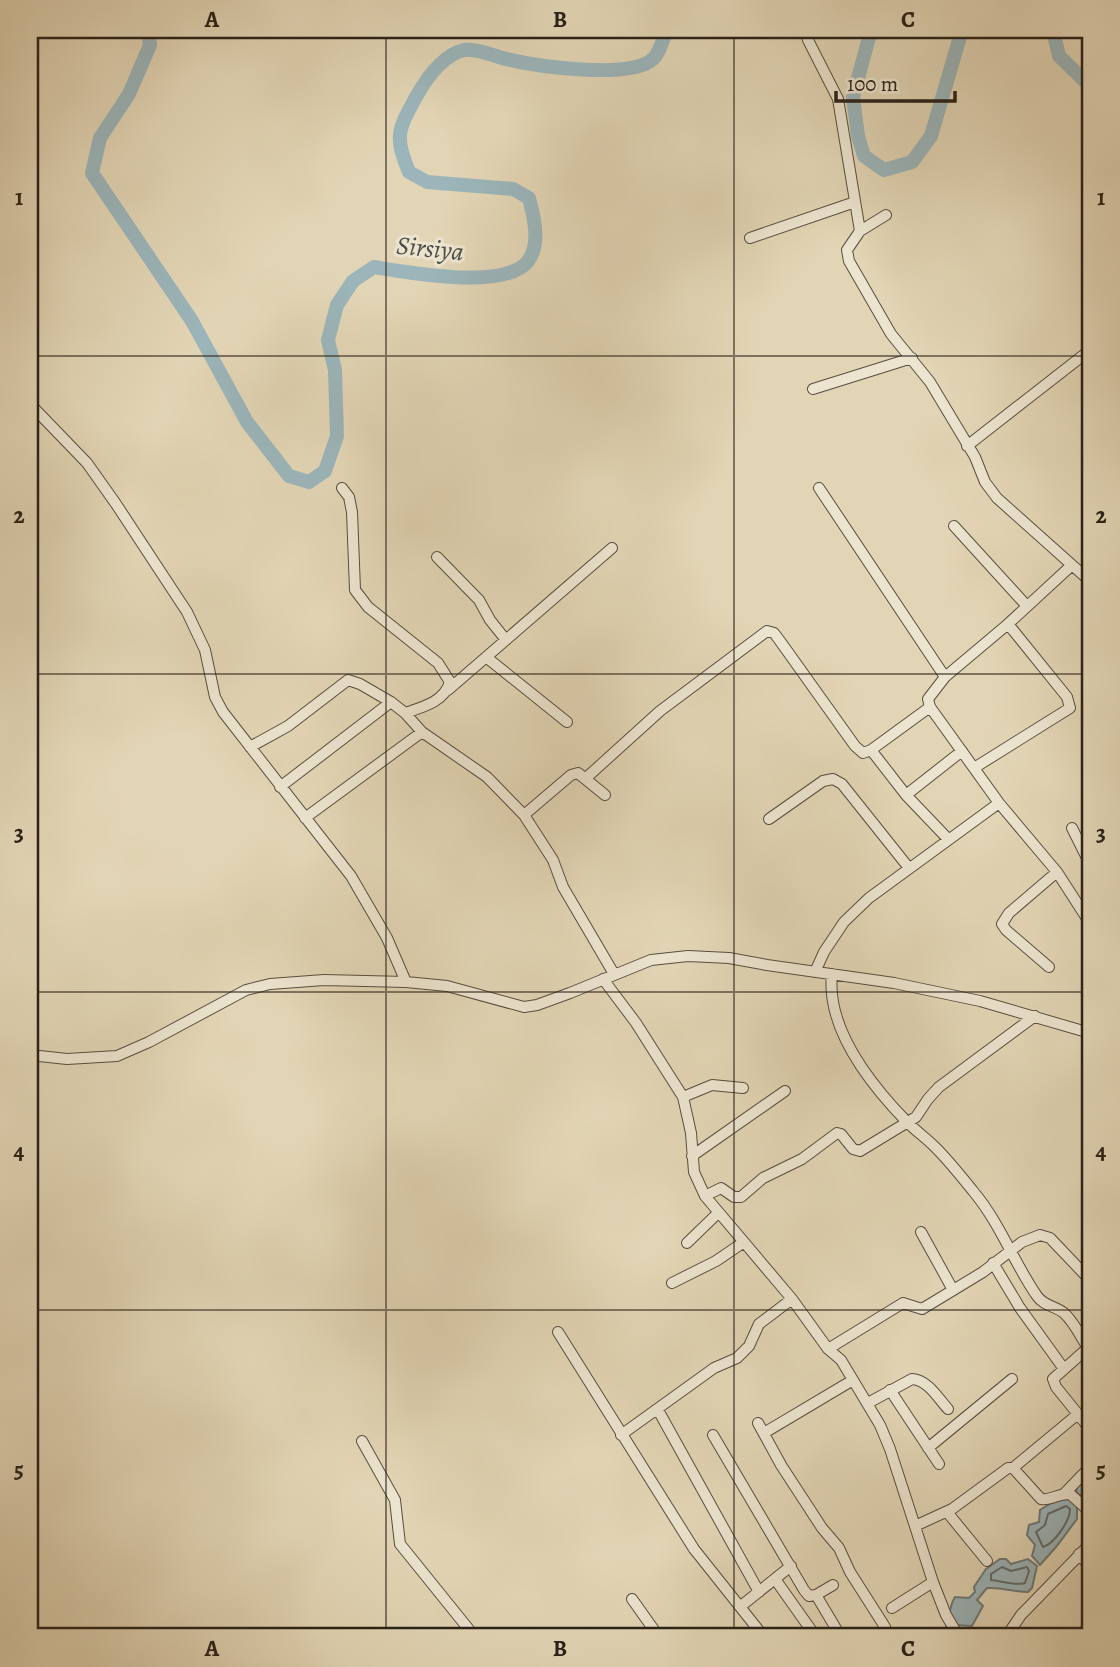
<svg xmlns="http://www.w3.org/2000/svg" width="1120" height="1667" font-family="Alegreya,serif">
  <rect width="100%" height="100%" fill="#e2d5b5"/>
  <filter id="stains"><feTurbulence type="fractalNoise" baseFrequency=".00286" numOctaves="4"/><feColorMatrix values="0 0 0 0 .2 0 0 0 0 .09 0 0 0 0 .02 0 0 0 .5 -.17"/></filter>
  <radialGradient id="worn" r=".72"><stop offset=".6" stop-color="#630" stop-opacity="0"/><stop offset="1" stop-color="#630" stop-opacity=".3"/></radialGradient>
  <path fill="#9bb5ba" stroke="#6d7a79" stroke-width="2" d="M1090,1469v32l-13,-8 -2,-15z
    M1068,1499l9,5v15l-21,28 -16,18 -8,-9 3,-11 -8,-10 2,-10 10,-3 1,-12 16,-10z
    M1000,1559h6l5,5 17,-5 9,7 -5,22 -4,4c-14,0 -26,-5 -41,-4l-10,12 6,6 -11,20 -16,-1 -6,5 -4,-3c4,-11 3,-21 9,-30l14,1 6,-6 -1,-5 12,-18z"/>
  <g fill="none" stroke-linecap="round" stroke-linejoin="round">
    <path stroke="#626b69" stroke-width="2" d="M1066,1506l4,3c0,12 -16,35 -27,38l-7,-15 9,-7 3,-11z
      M1002,1567l9,4 16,-4 2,4 -4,12c-8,3 -24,-2 -34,-3v-6z"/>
    <path stroke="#9bb5ba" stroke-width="14" d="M148,30l2,15 -21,49 -29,44 -8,35 100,148 55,101 42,54 20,6 16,-11 12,-35 -2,-66 -7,-30 9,-35 16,-24 21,-14c32,5 132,24 154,-6 13,-17 6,-44 1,-63l-16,-9 -86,-7 -18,-10c-15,-36 -11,-42 7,-75 10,-18 27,-42 48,-47 12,-2 31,6 42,9 30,7 124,21 147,0 6,-6 11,-21 13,-29
      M871,30l-18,67 5,39 6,20 20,14 28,-8 19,-26 31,-106
      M1053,30l6,26 31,30"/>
    <defs>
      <path id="minor" d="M806,30l2,10 30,59 22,132
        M886,215l-26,16 -13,19 2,11 42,73 39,48 45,75 10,25 12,16 75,67 -64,59 -63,53 -17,22 2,8 69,96 58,69 31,48 2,8
        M750,238l105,-36
        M813,389l99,-31
        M30,404l57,59 29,41 71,108 18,38 10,47 8,15 128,164 36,62 19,44
        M967,446l123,-96
        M342,488l7,9 3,15 3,78 13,17 70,56 12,19c-6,20 -27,25 -45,31
        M819,488l126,189
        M954,526l72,79
        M437,557l42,43 11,20 16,20
        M1072,565l18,16
        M486,657l81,65
        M448,690l164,-142
        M250,747l38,-21 60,-46 12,4 31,18
        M871,750l35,45 42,44
        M974,768l96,-60 -3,-11 -59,-73
        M586,778l74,-67 107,-80 7,2 6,8 75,105 8,7 8,-3 59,-43
        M280,787l111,-85 14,11 17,19 65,45 37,38 29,45 10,27 51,87
        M906,795l56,-44
        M524,815l47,-40 7,-2 27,22
        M305,818l117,-86
        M769,819l54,-38 10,-2 9,5 67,84
        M1072,828l18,36
        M1049,967l-43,-37 -4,-6 7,-11 48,-41
        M815,972l9,-20 20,-30 25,-24 130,-95
        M832,974c-6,54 39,111 75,148 9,9 19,16 28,25 14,14 26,29 38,44 27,32 41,72 64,105 7,10 18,10 27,17 10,9 17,24 24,35
        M603,979l33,44 47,74 8,36 3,39 11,24 87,103 36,50 13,11 39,65 10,24 43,133 13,33 13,22
        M30,1055l37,4 50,-3 32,-14 97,-52 24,-6 54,-4 82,2 41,4 77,21 13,-2 33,-12 81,-33 37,-4 41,2 38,7 127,18 86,18 110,32
        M683,1097l29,-12 31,3
        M692,1156l93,-65
        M705,1196l16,-8 13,9h7l22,-19 39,-19 35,-26 4,1 12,15 7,2 56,-34 12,-18 11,-12 96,-71
        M921,1232l32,58
        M687,1243l31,-30
        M993,1263l27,45 44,61
        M672,1283l44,-22 28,-19
        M558,1332l136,217 70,88
        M1090,1346l-37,33 3,8 34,42
        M828,1349l75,-46 19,6 61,-37 39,-30 18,-7 10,3 40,42
        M890,1390l49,74
        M868,1403l44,-24c16,1 26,19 36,30
        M658,1410l101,182
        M758,1423l23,42 41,63 17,20 11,24 35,55v10
        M764,1433l89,-53
        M621,1435l93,-67 23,-10 12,-12 10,-22 33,-25
        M713,1435l91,155 5,6 7,-1 17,-10
        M362,1441l33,59 5,44 75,93
        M928,1448l84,-69
        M1013,1468l65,-54
        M1064,1494l26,-27
        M947,1512l40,49
        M915,1526l37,-17 56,-41h5l28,31c10,2 17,-6 29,-5l20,18
        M1079,1554l11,13
        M775,1579l41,58
        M816,1595l25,42
        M632,1599l27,38
        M741,1606l50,-40
        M892,1608l41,-26
        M30,1635l2,2
        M1006,1637l15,-22 69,-71
        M1082,1637l8,-17"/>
    </defs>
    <use href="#minor" stroke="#574e3f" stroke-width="12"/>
    <use href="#minor" stroke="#ece4cf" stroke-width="10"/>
  </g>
  <path fill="none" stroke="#292118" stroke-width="2" stroke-opacity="0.55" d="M386,30v1607M734,30v1607M30,356h1060M30,674h1060M30,992h1060M30,1310h1060"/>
  <g text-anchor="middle" stroke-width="6" stroke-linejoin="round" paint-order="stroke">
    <g font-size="26" font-style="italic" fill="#4b4d49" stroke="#ece4cf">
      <text transform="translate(430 248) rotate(6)" y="9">Sirsiya</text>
    </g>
  </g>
  <rect width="1120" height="1667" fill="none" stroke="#e2d5b5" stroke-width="77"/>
  <path d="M836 91v10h119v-10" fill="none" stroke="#292118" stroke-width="3.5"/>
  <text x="847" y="91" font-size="21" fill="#292118" stroke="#ece4cf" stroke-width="5" paint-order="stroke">100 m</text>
  <rect x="38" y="38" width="1044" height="1590" fill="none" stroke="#292118" stroke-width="2.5"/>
  <g font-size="23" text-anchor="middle" font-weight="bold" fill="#292118">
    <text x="212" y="27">A</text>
    <text x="560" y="27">B</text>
    <text x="908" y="27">C</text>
    <text x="19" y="205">1</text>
    <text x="1101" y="205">1</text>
    <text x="19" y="523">2</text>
    <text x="1101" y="523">2</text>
    <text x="19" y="841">3</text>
    <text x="1101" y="841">3</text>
    <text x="19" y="1159">4</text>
    <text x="1101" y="1159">4</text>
    <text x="19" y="1477">5</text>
    <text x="1101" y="1477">5</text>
    <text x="212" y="1656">A</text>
    <text x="560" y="1656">B</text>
    <text x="908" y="1656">C</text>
  </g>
  <rect width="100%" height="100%" filter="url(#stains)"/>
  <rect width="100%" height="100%" fill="url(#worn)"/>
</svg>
